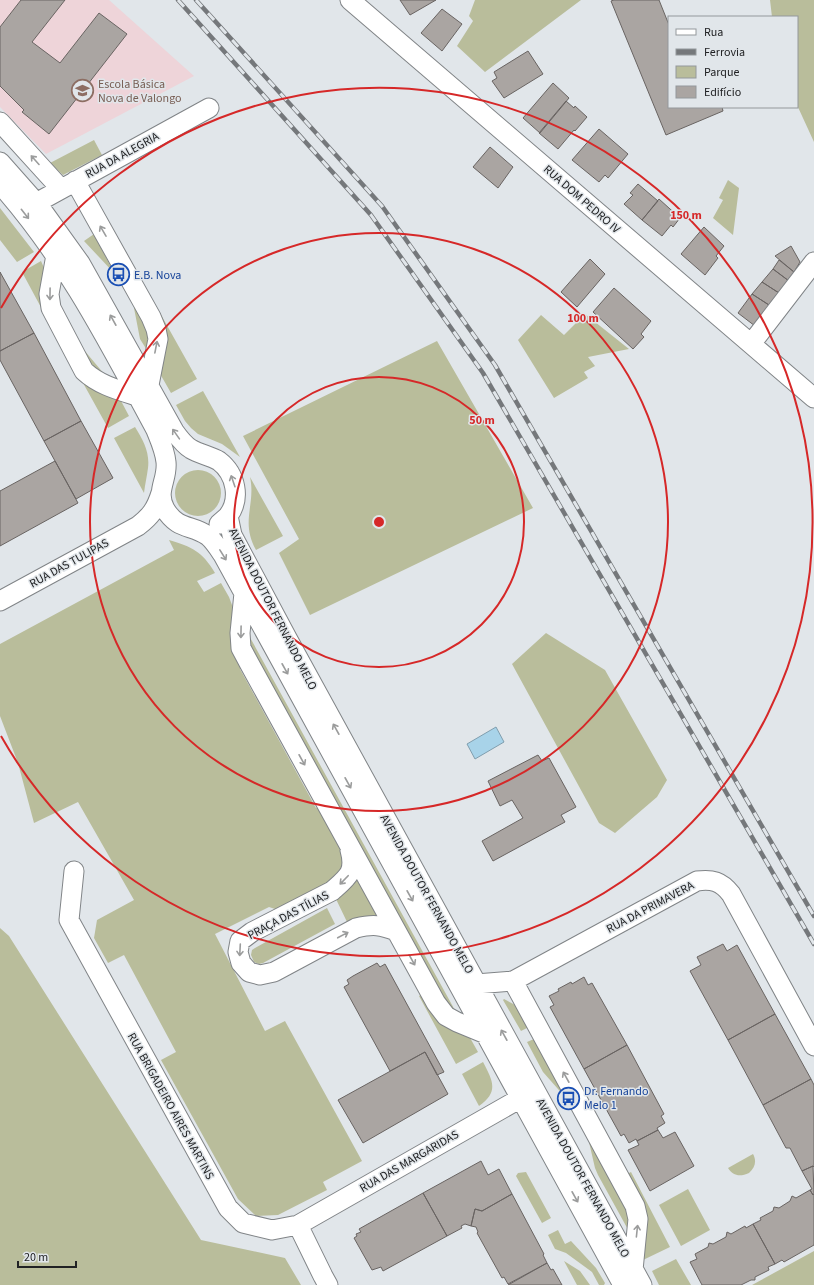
<svg xmlns="http://www.w3.org/2000/svg" width="814" height="1285" font-family="'Source Sans 3',sans-serif">
  <rect width="100%" height="100%" fill="#e1e6ea"/>
  <path fill="#eed4d9" d="M0,0h109l85,76 -148,78 -46,-47z"/>
  <path fill="#b9bd9b" d="M475,0h106l-96,72 -28,-26 16,-25 -4,-5z
    M770,0h44v142l-17,-37v-88h-25z
    M94,140l8,15 -39,20 -13,-12z
    M728,180l11,8 -6,47 -20,-17 10,-18 -4,-2z
    M0,208l34,44 -17,10 -17,-22z
    M94,234l20,39 -30,-32z
    M41,261l4,9 6,56 -29,-54z
    M138,306l14,26 -2,23 -10,-16 -6,-31z
    M160,313l37,66 -26,14 -12,-21 -4,-57z
    M585,314l44,35 -41,8 7,9 -11,6 4,6 -34,20 -36,-58 23,-25 23,20z
    M57,336l63,63 9,17 -21,12z
    M437,341l96,167 -223,107 -31,-62 20,-14 -56,-103z
    M84,350l26,31h-6l-24,-30z
    M203,391l37,66 -18,-13 -24,-10 -7,-6 -6,-7 -9,-16z
    M135,427c8,13 15,25 13,41 -1,8 -3,16 -4,25l-30,-55z
    M175 493a23 23 0 1 1 46 0a23 23 0 1 1-46 0Z
    M250,477l33,59 -27,14c-16,-29 0,-45 -6,-73z
    M169,540c23,7 33,11 46,33l-18,8 7,11 17,-9 8,14 6,16 10,53 -5,3 76,139 6,-3 22,39 -1,28 -12,12 -50,27 -12,-4 -54,27 50,97 20,-10 77,140 -39,21 4,8 -49,25 -22,1 -18,-17 -77,-139 15,-8 -52,-97 -16,8 -14,-25 3,-18 37,-20 -56,-98 -44,21 -16,-60 -18,-47v-72l174,-94z
    M247,632l210,382 -10,-6 -200,-362z
    M546,633l59,37 62,110 -10,17 -42,36 -16,-10 -87,-159z
    M358,874l23,43 -20,1 -13,6 -13,-27z
    M327,908l8,16 -72,39 -4,1 -5,-2 -3,-7 1,-5 3,-2z
    M0,928l9,8 192,304 84,18 16,27h-301z
    M424,993l45,43 9,16 -22,12 -37,-68z
    M504,999l13,7 12,21 -8,4 -18,-31z
    M534,1039l36,57 -5,1 -22,-25 -16,-30z
    M483,1062c10,19 16,30 -4,44l-17,-32z
    M593,1141l38,70v24l-33,-60 -3,-7 -6,-26z
    M753,1154c4,7 2,14 -4,19 -9,4 -16,3 -21,-5z
    M526,1172l25,46 -9,5 -26,-47 2,-3z
    M631,1172l39,75 -27,13 -18,-85z
    M688,1189l22,41 -29,16 -22,-41z
    M558,1230l7,14 6,-3 25,27 9,15 -1,2h-5l-7,-13 -26,-19 -11,-4 -7,-14z
    M814,1251v34h-62z
    M676,1259l15,26h-32l-7,-14z
    M564,1261l16,10 10,14h-13z"/>
  <path fill="#a8d3e9" stroke="#809eae" d="M496,727l8,15 -29,17 -8,-15z"/>
  <path fill="#aaa5a2" stroke="#696462" d="M21,0h44l-33,42 28,21 39,-50 28,21 -78,100 -27,-22 2,-2 -24,-24v-59z
    M400,0h36l-26,15z
    M614,0h45l10,25v82h53l1,4 -57,24 -55,-134z
    M442,9l20,15 -20,27 -21,-18z
    M528,51l15,23 -39,24 -12,-17 5,-3 -3,-6z
    M553,83l16,15 -29,35 -17,-15z
    M566,101l8,7 1,-2 12,11 -12,14 -1,-1 -16,19 -19,-16z
    M599,129l29,25 -20,24 -3,-3 -6,7 -27,-22z
    M490,147l23,20 -15,21 -25,-21z
    M638,184l20,17 -16,19 -18,-16 9,-9 -3,-2z
    M659,199l21,19 -7,9 -2,-2 -9,11 -20,-16z
    M704,227l20,19 -8,10 2,2 -13,17 -24,-21z
    M791,246l9,16 -6,10 -19,-16z
    M590,259l15,15 -28,33 -16,-15z
    M779,260l15,12 -5,9 -16,-12z
    M773,269l16,12 -10,12 -17,-11z
    M0,272l34,61 -34,18z
    M762,282l17,11 -10,12 -17,-11z
    M614,288l37,33 -10,13 3,3 -11,12 -40,-37z
    M752,294l17,11 -14,21 -17,-13z
    M34,333l47,88 -37,20 -44,-81v-9z
    M81,421l32,57 -37,21 -32,-58z
    M55,461l23,42 -78,43v-55z
    M538,755l4,6 7,-3 27,49 -15,8 4,7 -72,39 -11,-20 41,-23 -11,-18 -12,6 -12,-25z
    M723,944l4,7 10,-6 38,69 -47,26 -38,-69 11,-6 -4,-8z
    M377,963l3,4 5,-3 59,108 -7,3 -12,-23 -35,19 -46,-84 5,-3 -2,-4 6,-4z
    M584,977l4,8 4,-2 35,62 -43,24 -34,-62 4,-2 -5,-9 10,-5 -1,-2 13,-7 1,2z
    M775,1014l36,65 -48,26 -35,-65z
    M627,1045l37,69 -3,2 4,7 -8,5 1,2 -21,11 -1,-2 -7,4 -5,-9 -3,2 -37,-67z
    M425,1052l23,42 -85,49 -25,-43z
    M811,1079l3,6v82l-1,-1 -11,5 -12,-23h-4l-23,-43z
    M658,1130l5,8 12,-6 19,34 -44,25 -22,-41 11,-5 -2,-4z
    M481,1161l7,14 11,-6 13,25 -30,17 -7,-2 -4,17 -6,-2 -4,2 1,2 -15,8 -24,-43z
    M813,1166l1,28 -1,1 -3,-5 2,-1 -10,-18z
    M810,1190l3,5 1,-1v51l-30,17 -2,-2 -7,4 -22,-40 8,-4 -1,-2 13,-7 1,-4 5,1 11,-7 2,-5 4,2z
    M423,1193l24,43 -64,35 -2,-4 -9,3 -18,-32 3,-2 -1,-2 5,-2 -2,-3z
    M512,1194l32,60 -1,1 4,8 -39,21 -4,-7 -2,1 -25,-45 1,-1 -2,-5 -5,-1 4,-17 7,2z
    M753,1224l22,40 -7,3 1,3 -14,7v3h-4l-10,5h-39l-12,-23 7,-3 -2,-5 13,-7 1,-4 4,1 13,-7 1,-5 4,2 14,-8 1,2z
    M547,1263l4,7 2,-1 9,16h-54z"/>
  <g fill="none" stroke-linecap="round" stroke-linejoin="round">
    <defs>
      <path id="minor" d="M350,0l464,398
        M0,122l61,67
        M0,162l39,44 41,57 94,168c5,7 10,14 17,18 8,5 20,7 28,12 17,13 22,38 9,55 -3,3 -6,5 -9,8
        M75,181l76,136 5,12 2,10 -9,46
        M0,184c66,74 109,159 156,246 4,10 9,21 10,32 2,18 -11,29 -1,47 13,22 27,15 43,27 6,5 11,13 15,19l400,730
        M36,203l173,-95
        M56,255l-7,39 2,14 33,63c15,14 34,19 53,25
        M751,344l63,-82
        M228,516l4,19 55,103 355,647
        M244,593l-4,40 1,15 8,15 187,340 10,13 11,6 29,12
        M0,601l138,-75c13,-10 18,-17 23,-33
        M350,850c6,22 -2,27 -18,41l-80,41 -12,9 -2,11 3,11 8,9 11,3 14,-3 82,-44c17,-4 25,-3 40,3
        M74,871l-5,49 159,288 15,15 29,7 26,-5 25,51 5,9
        M513,981l122,225 3,13 -5,51
        M476,984l37,-3 184,-100c15,-2 24,0 34,13l83,152
        M298,1225l223,-127"/>
    </defs>
    <use href="#minor" stroke="#808487" stroke-width="21"/>
    <use href="#minor" stroke="#fff" stroke-width="19"/>
    <defs>
      <path id="rail" d="M178,0l193,215 112,158 331,571
        M196,0l186,206 113,159 319,551"/>
    </defs>
    <use href="#rail" stroke="#75787b" stroke-width="4.5"/>
    <use href="#rail" stroke="#e1e6ea" stroke-width="3" stroke-dasharray="9" stroke-linecap="butt"/>
  </g>
  <defs><path id="oneway-shaft" d="M-6 0H5M1.5-3L5.5 0L1.5 3" fill="none" stroke-width="1.6" stroke-linecap="round" stroke-linejoin="round"/></defs>
  <g stroke="#9b9c9c">
    <use href="#oneway-shaft" transform="translate(35 160) rotate(-132)"/>
    <use href="#oneway-shaft" transform="translate(25 214) rotate(52)"/>
    <use href="#oneway-shaft" transform="translate(103 231) rotate(-120)"/>
    <use href="#oneway-shaft" transform="translate(50 294) rotate(91)"/>
    <use href="#oneway-shaft" transform="translate(113 320) rotate(-119)"/>
    <use href="#oneway-shaft" transform="translate(156 347) rotate(-79)"/>
    <use href="#oneway-shaft" transform="translate(176 434) rotate(-125)"/>
    <use href="#oneway-shaft" transform="translate(233 481) rotate(-109)"/>
    <use href="#oneway-shaft" transform="translate(223 555) rotate(58)"/>
    <use href="#oneway-shaft" transform="translate(241 632) rotate(91)"/>
    <use href="#oneway-shaft" transform="translate(285 669) rotate(61)"/>
    <use href="#oneway-shaft" transform="translate(336 729) rotate(-119)"/>
    <use href="#oneway-shaft" transform="translate(302 760) rotate(61)"/>
    <use href="#oneway-shaft" transform="translate(348 783) rotate(61)"/>
    <use href="#oneway-shaft" transform="translate(344 880) rotate(134)"/>
    <use href="#oneway-shaft" transform="translate(410 896) rotate(61)"/>
    <use href="#oneway-shaft" transform="translate(343 935) rotate(-28)"/>
    <use href="#oneway-shaft" transform="translate(240 950) rotate(93)"/>
    <use href="#oneway-shaft" transform="translate(412 960) rotate(61)"/>
    <use href="#oneway-shaft" transform="translate(504 1035) rotate(-119)"/>
    <use href="#oneway-shaft" transform="translate(566 1077) rotate(-119)"/>
    <use href="#oneway-shaft" transform="translate(575 1197) rotate(61)"/>
    <use href="#oneway-shaft" transform="translate(637 1231) rotate(-84)"/>
  </g>
  <g fill="none" stroke="#d62828" stroke-width="2">
    <circle cx="379" cy="522" r="145"/>
    <circle cx="379" cy="522" r="289"/>
    <path d="M1 308A434 434 0 1 1 1 736"/>
  </g>
  <defs>
    <symbol id="school-ring" viewBox="-11 -11 22 22"><circle r="9.5" fill="#e1e6ea" stroke="#8d6e63" stroke-width="1.5"/><path d="M0-5L7-2L0 1L-7-2ZM-4 1L0 2.5L4 1V4Q0 6-4 4Z" fill="#8d6e63"/></symbol>
    <symbol id="bus-ring" viewBox="-11 -11 22 22"><circle r="9.5" fill="#e1e6ea" stroke="#1a4fb4" stroke-width="1.5"/><path d="M-5-6H5V4H4V6H2V4H-2V6H-4V4H-5ZM-3.5-4V0h7V-4ZM-3.5 1.2v1.5H-2V1.2ZM2 1.2v1.5H3.5V1.2Z" fill="#1a4fb4"/></symbol>
  </defs>
  <g fill-rule="evenodd">
    <use href="#school-ring" x="70" y="78" width="25" height="25"/>
    <use href="#bus-ring" x="106" y="262" width="25" height="25"/>
    <use href="#bus-ring" x="556" y="1086" width="25" height="25"/>
  </g>
  <g text-anchor="middle" stroke-width="3" stroke-linejoin="round" paint-order="stroke">
    <g font-size="12" fill="#785e54" stroke="#e1e6ea" text-anchor="start">
      <text x="98" y="88">Escola Básica<tspan x="98" dy="14">Nova de Valongo</tspan></text>
    </g>
    <g font-size="12" fill="#212224" stroke="#e1e6ea">
      <text transform="translate(122 155) rotate(-29)" y="4">RUA DA ALEGRIA</text>
      <text transform="translate(582 199) rotate(41)" y="4">RUA DOM PEDRO IV</text>
      <text transform="translate(69 563) rotate(-29)" y="4">RUA DAS TULIPAS</text>
      <text transform="translate(273 609) rotate(63)" y="4">AVENIDA DOUTOR FERNANDO MELO</text>
      <text transform="translate(427 894) rotate(61)" y="4">AVENIDA DOUTOR FERNANDO MELO</text>
      <text transform="translate(650 907) rotate(-28)" y="4">RUA DA PRIMAVERA</text>
      <text transform="translate(288 915) rotate(-28)" y="4">PRAÇA DAS TÍLIAS</text>
      <text transform="translate(171 1106) rotate(61)" y="4">RUA BRIGADEIRO AIRES MARTINS</text>
      <text transform="translate(409 1161) rotate(-30)" y="4">RUA DAS MARGARIDAS</text>
      <text transform="translate(583 1178) rotate(61)" y="4">AVENIDA DOUTOR FERNANDO MELO</text>
    </g>
    <g font-size="12" fill="#164399" stroke="#e1e6ea" text-anchor="start">
      <text x="134" y="279">E.B. Nova</text>
      <text x="584" y="1095">Dr. Fernando<tspan x="584" dy="14">Melo 1</tspan></text>
    </g>
  </g>
  <circle cx="379" cy="522" r="6" fill="#d62828" stroke="#e1e6ea" stroke-width="2"/>
  <g font-size="12" text-anchor="middle" font-weight="bold" fill="#d62828" stroke="#e1e6ea" stroke-width="3" stroke-linejoin="round" paint-order="stroke">
    <text x="686" y="219">150 m</text>
    <text x="583" y="322">100 m</text>
    <text x="482" y="424">50 m</text>
  </g>
  <rect x="668" y="16" width="130" height="92" fill="#e1e6ea" stroke="#94989b"/>
  <rect x="676" y="29" width="20" height="6" fill="#ffffff" stroke="#94989b"/>
  <text x="704" y="36" font-size="12" fill="#212224">Rua</text>
  <rect x="676" y="49" width="20" height="6" fill="#75787b" stroke="#94989b"/>
  <text x="704" y="56" font-size="12" fill="#212224">Ferrovia</text>
  <rect x="676" y="66" width="20" height="12" fill="#b9bd9b" stroke="#94989b"/>
  <text x="704" y="76" font-size="12" fill="#212224">Parque</text>
  <rect x="676" y="86" width="20" height="12" fill="#aaa5a2" stroke="#94989b"/>
  <text x="704" y="96" font-size="12" fill="#212224">Edifício</text>
  <path d="M18 1261v6h58v-6" fill="none" stroke="#212224" stroke-width="2"/>
  <text x="24" y="1261" font-size="12" fill="#212224" stroke="#e1e6ea" stroke-width="3" paint-order="stroke">20 m</text>
</svg>
